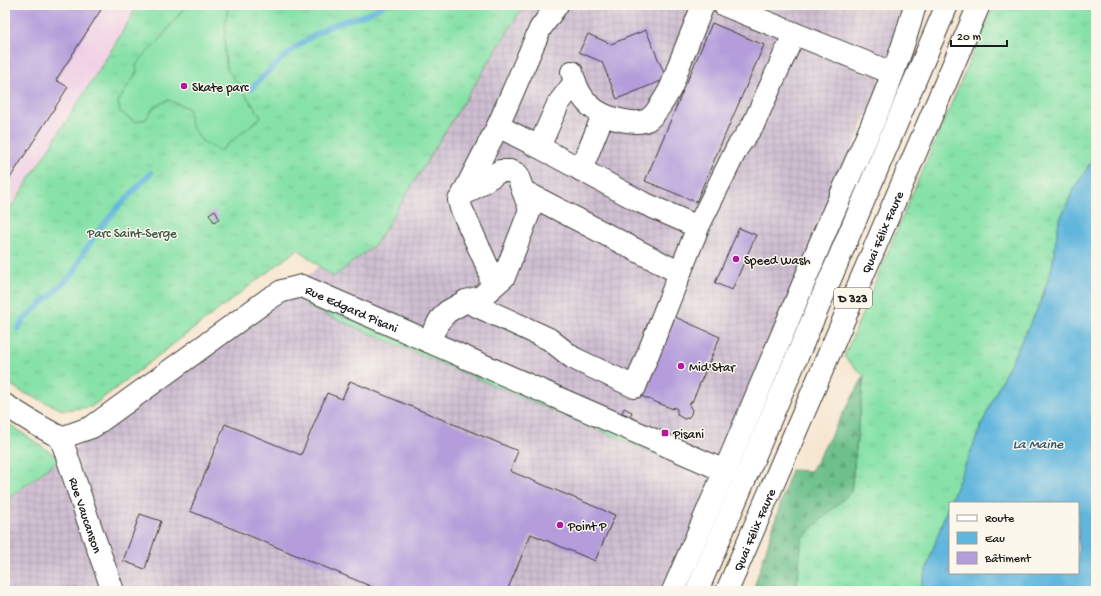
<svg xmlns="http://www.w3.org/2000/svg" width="1101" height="596" font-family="'Gochi Hand',sans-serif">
  <defs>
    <pattern id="industrial-grid" width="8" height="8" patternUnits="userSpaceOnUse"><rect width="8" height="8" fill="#cebed1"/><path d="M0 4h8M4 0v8" fill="none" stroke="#b0a3b3"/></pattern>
    <pattern id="grass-tufts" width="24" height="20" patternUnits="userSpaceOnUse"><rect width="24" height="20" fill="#87e2a8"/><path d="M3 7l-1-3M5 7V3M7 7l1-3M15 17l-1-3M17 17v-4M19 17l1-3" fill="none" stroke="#74c190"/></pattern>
    <pattern id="forest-firs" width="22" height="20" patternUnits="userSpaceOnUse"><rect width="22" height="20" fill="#6dc08c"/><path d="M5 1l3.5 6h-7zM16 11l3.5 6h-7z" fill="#5ea478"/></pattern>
  </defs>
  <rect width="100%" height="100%" fill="#fbf7ec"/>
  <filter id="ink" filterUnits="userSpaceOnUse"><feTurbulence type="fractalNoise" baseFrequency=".025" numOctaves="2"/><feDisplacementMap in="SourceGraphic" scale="8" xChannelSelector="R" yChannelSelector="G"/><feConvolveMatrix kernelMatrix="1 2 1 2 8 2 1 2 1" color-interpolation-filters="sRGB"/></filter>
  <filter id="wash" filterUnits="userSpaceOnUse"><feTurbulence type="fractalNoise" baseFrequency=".012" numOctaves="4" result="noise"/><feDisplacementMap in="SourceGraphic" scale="16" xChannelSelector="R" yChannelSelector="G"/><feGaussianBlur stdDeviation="0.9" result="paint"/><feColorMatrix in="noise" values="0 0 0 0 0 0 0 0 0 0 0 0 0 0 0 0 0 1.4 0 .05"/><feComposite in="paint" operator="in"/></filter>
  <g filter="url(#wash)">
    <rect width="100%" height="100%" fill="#f7e6d0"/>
    <path fill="#f0d0e4" d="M5,5h132l-6,12 -20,34 -106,166z"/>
    <path fill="url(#industrial-grid)" d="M524,5h381l-24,76 -214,510h-662v-90l55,-42 237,-174 22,-19 15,10 117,-154z"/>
    <path fill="url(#grass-tufts)" stroke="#527f62" d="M137,5h387l-149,240 -42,32 -35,-28 -207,158 -28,3 -41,-18 -17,-11v-164l106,-166 20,-34z
      M994,5h102v150l-20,30 -17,36 -7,46 -12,37 -46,92 -16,38 -33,80 -26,77h-123l6,-53 49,-46 13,-116 -20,-19 66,-158z
      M307,301l389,164 -2,5 -389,-164z
      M5,421l55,38 -55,42z"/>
    <path fill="url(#forest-firs)" stroke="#446e54" d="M864,376l-13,116 -49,46 -6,53h-43l38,-121 20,1z"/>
    <path fill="#87e2a8" stroke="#527f62" d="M186,5h42c-3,21 -5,43 -1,64l34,48 -41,34 -18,-10 -11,-15 -3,-18 -20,-8 -14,7 -8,12 -11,3 -15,-10 -2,-10 19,-30 -1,-7 9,-11 14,-13z"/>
    <path fill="#60b6dd" stroke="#3e697c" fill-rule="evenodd" d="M1096,155v436h-177l26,-77 33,-80 16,-38 46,-92 12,-37 7,-46 17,-36zM950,503h128v70h-128z"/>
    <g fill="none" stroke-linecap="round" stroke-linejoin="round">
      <path stroke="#60b6dd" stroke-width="5.5" d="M251,89c26,-27 52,-52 87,-66 10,-4 20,-5 29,-9 6,-2 11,-6 17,-9
        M18,329l6,-10 43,-39 8,-9 6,-14 17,-26 20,-24 33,-34"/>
    </g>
    <g id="blocks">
      <path fill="#b49dda" d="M5,5h99l-48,75 12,7 -63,99z
        M624,5h24l-2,4 -8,-3 -2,4z
        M712,23l52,22 -68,157 -51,-21 38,-90 -22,-10 -44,18 -15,-37 -23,-10 9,-18 23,10 35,-14 18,43 23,9z
        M215,210l4,9 -5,3 -5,-8z
        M739,228l17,7 -24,55 -17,-7z
        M675,317l45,20 -28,65h-1l-2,3 3,5 -1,4 -3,4 -4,1 -5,-3 -2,-2v-5l-4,-2v2l-32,-13z
        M350,381l168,70 -8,20 105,44 -20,46 -64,-27 -24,57h-125l-192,-80 35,-87 76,31 26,-62 15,6z
        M624,408l8,4 -2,4 -8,-3z
        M140,514l21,7 -16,48 -22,-8z"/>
    </g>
  </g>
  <g filter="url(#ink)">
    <use href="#blocks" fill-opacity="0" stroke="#3d3a37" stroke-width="1"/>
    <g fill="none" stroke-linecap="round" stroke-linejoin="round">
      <defs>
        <g id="minor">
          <path d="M724,5l168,68"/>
          <path d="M572,72c5,21 15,37 37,45 10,3 28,8 38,3 7,-3 17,-20 21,-27 5,-8 8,-19 11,-28 8,-20 16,-40 24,-60"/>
          <path d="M575,82l-17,22 -19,43 102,55 57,25 39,-79 16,-23 41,-91"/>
          <path d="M539,147l-41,-21 42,-97 17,-24"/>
          <path d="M581,170l22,-55"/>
          <path d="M523,191l157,82"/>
          <path d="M463,194l35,-68"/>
          <path d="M466,301l83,38 24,19 62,29 63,-160"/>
          <path d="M428,341l12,-21 7,-8 19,-11 15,-4 23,-20 26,-67 -13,-36 -7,-3h-10l-37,24 -4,5 2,8 29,64 1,17"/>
          <path id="s1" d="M5,405l29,18 27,15 31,-11 178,-129 12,-7 20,-5 423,185"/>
          <path id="s2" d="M61,438l28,85 24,68"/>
          <path d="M673,591c53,-121 103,-242 154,-364 31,-72 68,-146 88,-222"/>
        </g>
        <g id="highway">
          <path d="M697,591l250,-586"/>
          <path id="s3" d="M727,591l252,-586"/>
        </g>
      </defs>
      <use href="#minor" stroke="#3d3a37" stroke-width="24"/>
      <use href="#highway" stroke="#3d3a37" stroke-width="24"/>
      <use href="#minor" stroke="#fff" stroke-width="22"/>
      <use href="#highway" stroke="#fff" stroke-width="22"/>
    </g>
  </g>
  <g fill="#b5179e" stroke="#fbf7ec" stroke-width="1.5">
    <circle cx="184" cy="86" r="4"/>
    <circle cx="736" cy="259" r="4"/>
    <circle cx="681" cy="366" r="4"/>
    <rect x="661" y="429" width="8" height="8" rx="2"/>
    <circle cx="560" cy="525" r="4"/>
  </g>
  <g text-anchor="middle" stroke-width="3" stroke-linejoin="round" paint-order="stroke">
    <rect fill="#fbf7ec" stroke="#5f5e5a" stroke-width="1" x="834" y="288" width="38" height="20" rx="3"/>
    <g font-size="12" font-weight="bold" fill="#1c1c1c">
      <text x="853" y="302">D 323</text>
    </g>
    <g font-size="13" fill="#1c1c1c" stroke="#fbf7ec" text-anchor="start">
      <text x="192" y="91">Skate parc</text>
      <text x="744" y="264">Speed Wash</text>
      <text x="689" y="371">Mid'Star</text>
      <text x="673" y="438">Pisani</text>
      <text x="568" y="530">Point P</text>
    </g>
    <g font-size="13" fill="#3c5746" stroke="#fbf7ec">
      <text x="132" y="237">Parc Saint-Serge</text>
    </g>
    <g font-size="13" fill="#1c1c1c" stroke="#fbf7ec">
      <text dy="5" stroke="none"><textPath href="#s3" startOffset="391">Quai Félix Faure</textPath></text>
      <text dy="5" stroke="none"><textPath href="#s1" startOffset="407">Rue Edgard Pisani</textPath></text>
      <text dy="5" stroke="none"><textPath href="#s2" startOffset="81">Rue Vaucanson</textPath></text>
      <text dy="5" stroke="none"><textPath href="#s3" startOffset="67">Quai Félix Faure</textPath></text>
    </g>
    <g font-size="14" font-style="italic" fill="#375a69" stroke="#fbf7ec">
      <text x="1038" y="448">La Maine</text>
    </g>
  </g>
  <rect width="1101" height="596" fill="none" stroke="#fbf7ec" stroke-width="20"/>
  <rect x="949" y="502" width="130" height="72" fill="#fbf7ec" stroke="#a29f99"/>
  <rect x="957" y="515" width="20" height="6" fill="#ffffff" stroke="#a29f99"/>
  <text x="985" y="522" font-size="12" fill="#1c1c1c">Route</text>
  <rect x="957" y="532" width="20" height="12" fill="#60b6dd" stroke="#a29f99"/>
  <text x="985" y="542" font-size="12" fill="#1c1c1c">Eau</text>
  <rect x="957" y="552" width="20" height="12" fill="#b49dda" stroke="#a29f99"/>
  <text x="985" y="562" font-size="12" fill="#1c1c1c">Bâtiment</text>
  <path d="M951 40v6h56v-6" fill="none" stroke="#1c1c1c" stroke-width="2"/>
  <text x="957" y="40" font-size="12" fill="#1c1c1c" stroke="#fbf7ec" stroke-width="3" paint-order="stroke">20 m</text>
</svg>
